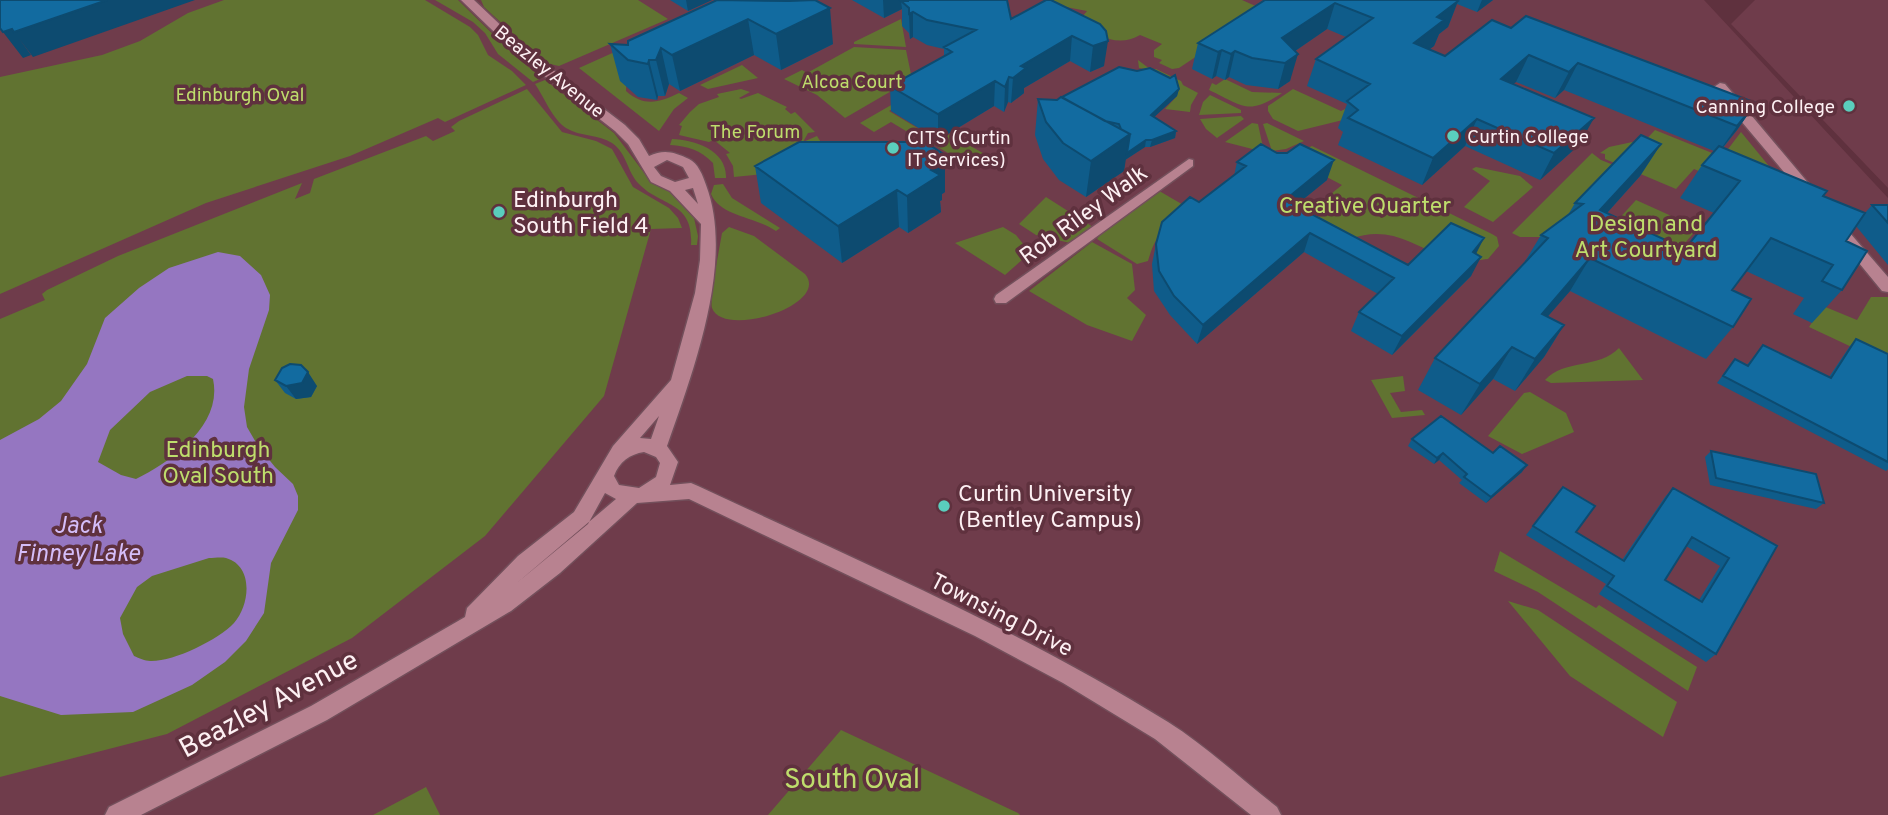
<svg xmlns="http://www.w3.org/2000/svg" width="1888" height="815" font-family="Overpass,sans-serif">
  <rect width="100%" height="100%" fill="#5f313e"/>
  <path fill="#6f3c4b" d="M0,0h1704l184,198v617h-1888z
    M1755,0h133v188l-157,-164z"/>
  <path fill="#617331" d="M224,0h201l45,27 8,8 10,20 24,16 14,14 -81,37 -7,-4 -88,38 -144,47 -206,91v-217l102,-22 38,-14 48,-28z
    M435,0h23l56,55 28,23 -9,4 -35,-28 -13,-21 -12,-11z
    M481,0h157l30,19 -109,47 -14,-3 -61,-56z
    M1049,0h193l18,8 -36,30 -45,30 -7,1 -13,-6 3,-3 -8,-3v-7l8,-6 -22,-9c-22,13 -43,1 -62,-13l9,-11 -21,-4 -6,7z
    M901,19l5,28 -52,-3v-2z
    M628,46l-2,45c18,16 33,12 53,2l9,5 -14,11 -15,22 -80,-63z
    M854,47l52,3 6,29 -67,39 -28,-23 -33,-16 18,-9 5,3z
    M1138,60l12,9h6l25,12 2,4 15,8 -7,12 -1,7 -25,-3 12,-13 -31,-27 -7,-1z
    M742,65l16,13 -50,11 -8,-4z
    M938,78l4,3 -53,30 50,30 11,-7 50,29c-23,15 -70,-22 -90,-34l-4,2 -15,-9 -17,10 -14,-9z
    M1225,79l27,13 30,1c-34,23 -39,13 -73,-3l3,-7 4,2z
    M545,80l69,53 37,49 28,15 15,21 4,18 -1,9h-6c3,-44 -30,-38 -52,-61 -12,-12 -12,-31 -27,-41 -13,-9 -32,-6 -46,-15 -13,-8 -22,-31 -31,-44z
    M527,89l35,43 34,9 16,8 21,38 36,21 9,10 4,10 -31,1 -47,167 -119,140 -133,102 -185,96 -167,43v-458l45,-19 -3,-6 5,-4 71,-34 184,-73 -7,16 15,-6 4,-14 112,-43 7,5 22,-10 -4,-4 8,-6z
    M741,89l9,3 -11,6 2,1 17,-6 29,14 -2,2 6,5 4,-2 20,20 -7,1 -5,9 14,-6 5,8 -58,30 -30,3 -1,-11 -7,-12 4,-1 -16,-13 -5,2 -30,-7 3,-9 -3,-1 11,-13 9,-8 20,-7 -2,-3z
    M1293,89l48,22 6,-3v11l-49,12 -25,-12 -5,-8v-5z
    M1210,95l31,15v3l-42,2 4,-13z
    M1241,116l3,3 -27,19 -11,-9 -6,-10z
    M1252,123l6,1 6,28 -39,-10z
    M1267,123l37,18 -18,8 -14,2 -9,-27z
    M1655,130l67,27 19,-25 74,90 -121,-53 -18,20 -71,-30v-5l-5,-1 9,-6 28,-6 -8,17z
    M672,139c23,1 55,11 54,39h-11l-2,-15c-13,-13 -25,-17 -43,-18z
    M1312,146l180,88 5,3 2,9 -11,13c-10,1 -24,5 -33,2 -38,-12 -62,-38 -105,-22l-50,-20 42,-34 -44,-23 -5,-7z
    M1592,153l9,7 20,8 -67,69h-34l-8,-4z
    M1476,167l44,9 13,11 -40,35 -29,-15 26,-26 -18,-12z
    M723,184l9,14 48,30 -4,3c-22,-15 -55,-14 -65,-37l3,-9z
    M1156,192h5l31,18c-26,17 -35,20 -44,51l-11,3 -40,-25 6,-9z
    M1046,197l47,30 -23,16 -34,-8 -17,-11z
    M1636,200l62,28 -40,46 -62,-30z
    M729,227l25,9 51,38c26,31 -82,65 -93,34 -3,-9 8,-62 10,-75z
    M1003,227l13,8 8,10 -1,14 -18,16 -50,-32z
    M1092,242l40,22 3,26 -8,8 19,17 -14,26 -45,-16 -58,-34z
    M1871,297h17v67l-79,-37 14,-21 34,14z
    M1619,348l24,32 -92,3 -6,-3c19,-21 54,-11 74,-32z
    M1403,376l2,15 -15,2 11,19 21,-2 3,5 -33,3 -21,-38z
    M1530,392l36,21 8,19 -52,22 -34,-18 36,-43z
    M1500,551l96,57 3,-3 98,62 -9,24 -150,-99 -44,-21z
    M1508,601l30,9 139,92 -14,35 -93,-61z
    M841,730l177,83 2,2h-252z
    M426,787l14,28h-67z"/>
  <path fill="#9576c1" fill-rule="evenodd" d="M218,252l22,4 21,19 9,20 -1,15 -20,59 -5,38 3,20 11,19 17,21 18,17 5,12v14l-27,53 -7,50 -18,28 -21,21 -33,23 -59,27 -72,3 -61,-19v-256l39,-21 22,-18 26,-37 18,-46 34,-30 30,-20zM187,376h20l6,3c10,46 -41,82 -77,100l-15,-4 -23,-13 12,-32 40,-38zM209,558c5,0 12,-1 17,0 28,8 24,47 8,65 -16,17 -61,39 -84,38 -5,0 -11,-3 -16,-5l-11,-22 -3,-16 17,-31 15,-11z"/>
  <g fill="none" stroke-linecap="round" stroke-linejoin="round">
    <defs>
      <path id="pedestrian" d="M1189,159l4,1v6l-187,137h-10l-2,-4 2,-4z"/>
      <path id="minor" d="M461,0h13l54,51 97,74 14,14 10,17c15,-7 25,-4 40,3 9,4 14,17 17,26 29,76 -13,187 -39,261l11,16 -8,23 21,-2 7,3c158,74 321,143 470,236 38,24 73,57 109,85l4,8h-30l-96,-76 -92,-56 -88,-47 -286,-137 -52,4 -77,70 -49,38 -184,109 -186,95h-36l4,-8 202,-101 154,-89 2,-9 51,-52 56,-44 39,-66 58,-66 24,-87 5,-33 1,-36 -31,-33 -19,-9 -23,-38 -13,-13 -95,-74zM667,160l16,7 6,11 -14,4 -14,-6 -7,-9zM693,188l5,16 -13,-14zM659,416l-8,23 -11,-1zM644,452l12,5 4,6 -4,14 -17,11 -20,-3 -5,-9c5,-14 16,-22 30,-24zM605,493l11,6 -98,83 70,-58z
        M1720,83l5,1 90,107 2,3 -2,3h-10l-90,-107 -1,-3z
        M1832,216l5,2 51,59v15l-6,-1 -55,-67 -2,-3z"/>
    </defs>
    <use href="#pedestrian" stroke="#734f5b" stroke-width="3"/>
    <use href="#minor" stroke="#734f5b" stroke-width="3"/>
    <use href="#pedestrian" fill="#b88290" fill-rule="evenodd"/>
    <use href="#minor" fill="#b88290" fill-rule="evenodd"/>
  </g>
  <path fill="#0f5c8a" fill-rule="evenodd" d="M670,0h42l-24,11z
    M717,0l116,44 -52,26 -27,-15 -74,36 -11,-7 -4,12h-7l-1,4 -19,-3 -18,-16 -10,-37 18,1z
    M852,0h155l4,19 89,5 4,42 -14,6 -20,-11 -46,27v5l-13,10 -3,-1 -4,10 -10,-6 -56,34 -47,-29 -1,-25 54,-30v-7l-17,-4 -14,-8 -3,2 -1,-6 -7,-7v-17l-18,9z
    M1265,0l193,1 -10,26 -9,7 -5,12 -5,3 16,7 66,-28 245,75 -19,27 -14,18 100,48 42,17 7,-8h16v60l-32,-39 -10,15 -4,49 -30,33 -19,-9 11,-16 -58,-27 -14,19 1,37 -27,32 -136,-68 -22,25 16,9 -20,32 -29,34 -22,-12 -32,36 -43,-25 17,-32 89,-95 17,-28 27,-20 7,-12 86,-59 -21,32 -33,37 78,36 29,-36 -34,-15 22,-33 12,-14 -150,-61 -9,8 -39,-16 -3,2 66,61 -39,35 -75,-34 -43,39 -84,-40 5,-13 -5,-4 9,-24 -40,-18 9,-27 30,-22 -19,-8 -32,22 -5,30 -12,8 -32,-4 -17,-8 -4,3 -9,-4 -4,3 -20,-10 6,-26z
    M1458,0h35l-16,12 -20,-8z
    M1170,78l9,11 -2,7 -23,21 22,14 -1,7 -25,9h-5l-20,13 -1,11 -38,26 -27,-17 -16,-21 -8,-24 3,-36 19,1 5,-3z
    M1237,162l90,18 -31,25 112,60 68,-11 -5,22 -79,79 -41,-24 8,-19 19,-18 -74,-42 -107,92 -27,-29 -16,-24 -2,-27 4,-20 43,-42 35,-26z
    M755,166l190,26 -3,2v6l-2,1 1,11 -33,21 -9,-6 -57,36 -81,-60z
    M1856,339l32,15v115l-2,2 -169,-88 18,-24 12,6 16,-20 66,32 21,-31z
    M275,380l42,6 -6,11 -15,2 -11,-6z
    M1412,439l81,14 29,19 -36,31 -27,-20 3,-3 -23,-20 -5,4 -26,-18z
    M1711,451l113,52 -8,6 -106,-24 -5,-28z
    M1563,487l13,45 46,28 43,-63 8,-9 104,58 -61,108 -10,8 -107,-68 7,-10 -80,-49zM1686,546l34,20 -21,34 -34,-20z"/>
  <path fill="#0d4b70" d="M107,0h88l-162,57 -19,-25z
    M686,0h26l-24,11z
    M883,0h23v6l-5,-5 1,8 -18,9z
    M1482,0h11l-16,12z
    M1458,1l-10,26 -9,7 -5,12 -30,23 10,-26 23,-26z
    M1335,3l-8,26 -48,33 3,-24z
    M830,8l3,36 -52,26 -5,-36z
    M913,12v25l-3,2 -1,-25z
    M748,19l6,36 -74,36 -8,-36z
    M12,29l19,26 -8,3 -20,-26z
    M1072,36l-2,25 -46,27v5l-13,10 2,-25 8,-12z
    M1108,41l-4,25 -14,6 3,-26z
    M661,48l8,36 -4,12 -9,-36z
    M1222,50l-6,26 -4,3 6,-27z
    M1235,51l-6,26 -4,3 6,-26z
    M1298,54l-8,27 -12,8 7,-26z
    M1529,55l-13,27 -28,24 13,-27z
    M649,60l9,36 -1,4 -9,-36z
    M1578,63l-14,27 -9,8 14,-26z
    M1009,77l-1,25 -4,10 1,-25z
    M995,81l-1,25 -56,34v-26z
    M1179,89l-2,7 -27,25 1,-6z
    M1756,103l-19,27 -19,23 19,-27z
    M1594,118l-15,27 -39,35 14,-27z
    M1477,119l-12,27 -43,39 11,-27z
    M1176,131l-1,7 -25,9 2,-7z
    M1130,134l-6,37 -38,26 5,-36z
    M1146,140l-1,7 -20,13 2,-7z
    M1661,144l-21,32 -60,67 20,-33z
    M945,155v37l-3,2v6l-2,1 1,11 -33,21 -1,-37 24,-26 6,-10z
    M1334,160l-7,20 -48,39 6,-19z
    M897,190l2,37 -57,36 -4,-37z
    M1310,233l-6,19 -107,92 6,-19z
    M1484,238l-10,20 -1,-6z
    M1481,257l-10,19 -79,79 10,-19z
    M1590,258l-20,33 -48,55 20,-32z
    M1564,325l-20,32 -29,34 20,-32z
    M1512,347l-19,32 -32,36 19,-31z
    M308,372l9,14 -6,11 -15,2 -10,-13z
    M1443,453l-4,7 -5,4 3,-6z
    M1527,465l-5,7 -36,31 5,-6z"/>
  <path fill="#126ba0" stroke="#0d4b70" stroke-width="2" fill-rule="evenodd" d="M0,0h107l-93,32 -2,-3 -9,3 -3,-4z
    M717,0l72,1 26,-1 15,8 -54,26 -28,-15 -76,36 -11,-7 -5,12h-7l-1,4 -20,-4 -18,-16 18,1v-4z
    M908,0h99l4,19 35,-19h5l49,24 6,7 2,10 -15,5 -21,-10 -51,30 5,2 -13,10 -4,-1 -4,10 -10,-6 -57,33 -48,-28 62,-34 -8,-5 32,-17 -49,-10 -14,-8 -4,2v-6l-8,-7h7z
    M1265,0h191l2,1 -21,16 7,3 -30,23 31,13 47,-36 19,8 15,-12 230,87 -19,23 -159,-63 -9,9 -40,-17 -28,24 93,39 -40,35 -77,-34 -44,39 -85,-40 10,-8 -11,-9 23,-17 -54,-25 57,-41 -38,-15 -53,35 16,16 -13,9 -33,-5 -17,-7 -4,3 -9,-4 -4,2 -20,-9z
    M1119,67l18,4 13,-3 20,10 5,-3 4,14 -28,26 25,16 -24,9h-6l-19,13 3,-19 -9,-5 -2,-5 -14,-3 -43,-24z
    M1061,97l69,37 -39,27 -28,-18 -17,-21 -8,-23 19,1z
    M1641,135l20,9 -61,66 85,39 55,-68 -38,-16 17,-19 108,45 -4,5 42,17 -19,28 21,10 -25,39 -20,-9 11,-16 -62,-27 -39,52 19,9 -18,28 -143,-69 -48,56 22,11 -29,34 -23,-12 -32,37 -45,-26 113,-120 -7,-3 42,-31 -8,-1z
    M799,142h126l20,13 -8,5 5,3 -11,7 9,5 -33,21 -10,-6 -59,36 -83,-60z
    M1261,144l16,9h10l13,-9 34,16 -49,40 123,65 43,-42 33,15 -11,14 8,5 -79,79 -43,-24 35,-34 -84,-45 -107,92 -29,-29 -15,-25 -3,-27 6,-22 28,-25 9,5 47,-36 -9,-4z
    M1872,205h16v18z
    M1856,339l32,15v108l-165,-86 12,-17 13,7 15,-21 68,33z
    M290,364l11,1 7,7 -6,11 -16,3 -11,-6 7,-12z
    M1441,416l52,37 7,-7 27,19 -36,32 -27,-20 3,-3 -24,-21 -6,5 -25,-19z
    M1711,451l105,23 8,29 -108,-25z
    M1563,487l32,19 -19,26 48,29 49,-73 104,58 -61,108 -109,-68 7,-10 -81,-50zM1692,537l37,21 -27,44 -37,-22z"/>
  <g fill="#5acebd" stroke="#5f313e" stroke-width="2.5">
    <circle cx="1849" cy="106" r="7"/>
    <circle cx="1453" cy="136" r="7"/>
    <circle cx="893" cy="148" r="7"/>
    <circle cx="499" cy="212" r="7"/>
    <circle cx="944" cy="506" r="7"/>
  </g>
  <g text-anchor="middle" stroke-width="7" stroke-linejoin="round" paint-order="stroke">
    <g font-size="19" fill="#fdf0f3" stroke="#5f313e">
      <text transform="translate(550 71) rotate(39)" y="7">Beazley Avenue</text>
    </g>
    <g font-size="19" fill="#bedd6c" stroke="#5f313e">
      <text x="852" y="88">Alcoa Court</text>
      <text x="240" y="101">Edinburgh Oval</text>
      <text x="755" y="138">The Forum</text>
    </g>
    <g font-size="19" fill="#fdf0f3" stroke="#5f313e" text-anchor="start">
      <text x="1835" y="113" text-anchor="end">Canning College</text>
      <text x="1467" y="143">Curtin College</text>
      <text x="907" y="144">CITS (Curtin<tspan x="907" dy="22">IT Services)</tspan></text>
    </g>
    <g font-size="23" fill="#fdf0f3" stroke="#5f313e" text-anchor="start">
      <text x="513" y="207">Edinburgh<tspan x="513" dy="26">South Field 4</tspan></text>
      <text x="958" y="501">Curtin University<tspan x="958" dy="26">(Bentley Campus)</tspan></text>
    </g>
    <g font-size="23" fill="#bedd6c" stroke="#5f313e">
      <text x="1365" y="213">Creative Quarter</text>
      <text x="1646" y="231">Design and<tspan x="1646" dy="26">Art Courtyard</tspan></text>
      <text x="218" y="457">Edinburgh<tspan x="218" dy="26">Oval South</tspan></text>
    </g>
    <g font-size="23" fill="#fdf0f3" stroke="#5f313e">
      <text transform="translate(1083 214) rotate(-36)" y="8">Rob Riley Walk</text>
      <text transform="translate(1002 614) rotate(27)" y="8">Townsing Drive</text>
    </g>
    <g font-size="24" font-style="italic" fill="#d4bdf9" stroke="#5f313e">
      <text x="78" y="533">Jack<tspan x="78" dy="28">Finney Lake</tspan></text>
    </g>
    <g font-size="28" fill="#fdf0f3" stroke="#5f313e">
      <text transform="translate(268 703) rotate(-28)" y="10">Beazley Avenue</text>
    </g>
    <g font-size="28" fill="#bedd6c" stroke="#5f313e">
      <text x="852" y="788">South Oval</text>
    </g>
  </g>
</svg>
